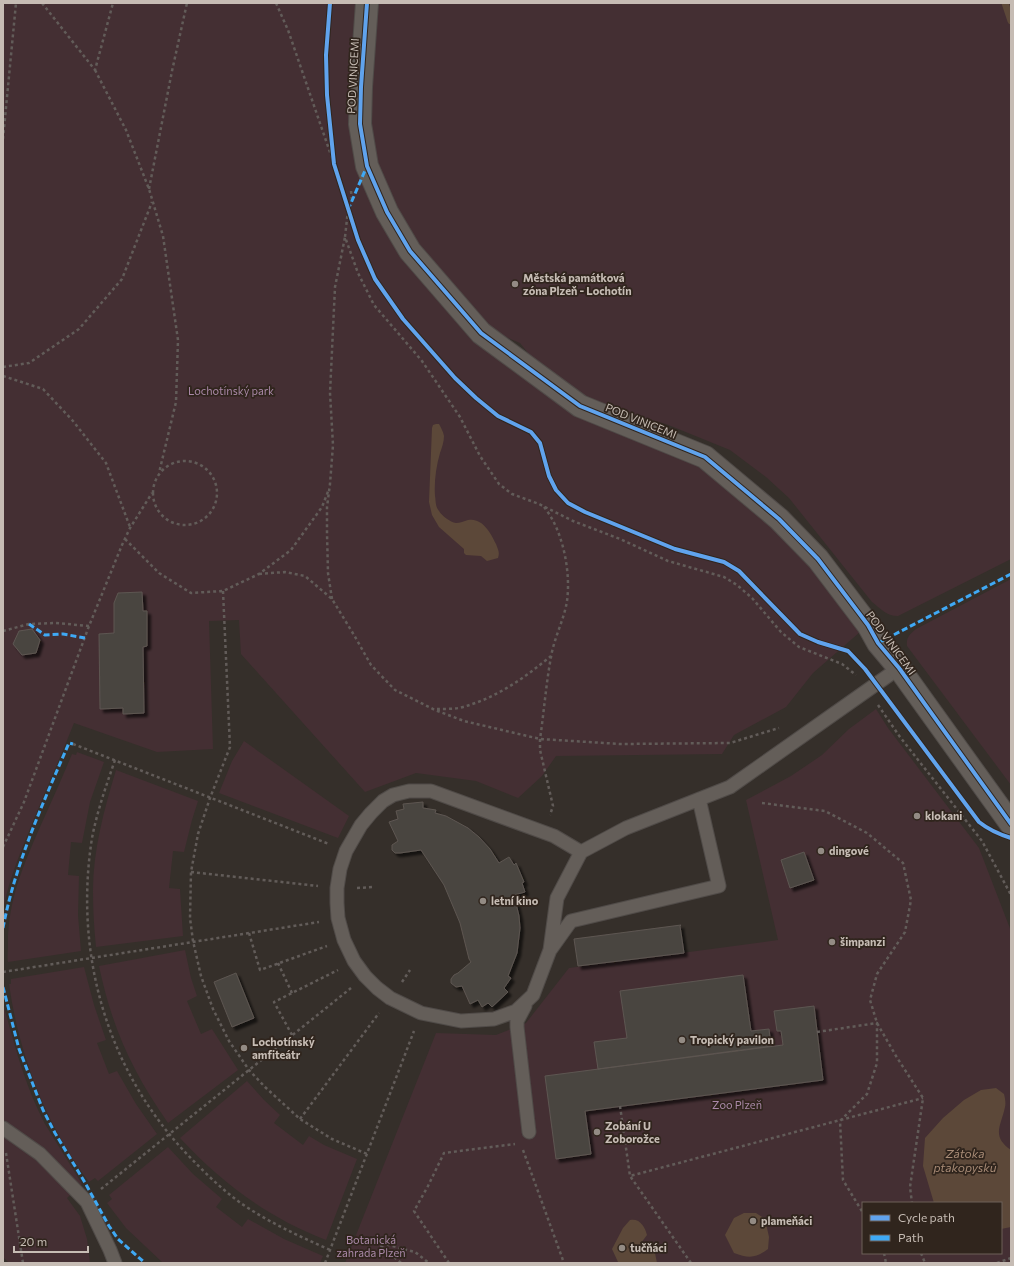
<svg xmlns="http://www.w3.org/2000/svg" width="1014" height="1266" font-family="Commissioner,sans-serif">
  <defs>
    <filter id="shadow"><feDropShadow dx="3.5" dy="3.5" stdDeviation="1" flood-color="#0009"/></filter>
  </defs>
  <rect width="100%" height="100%" fill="#352f2a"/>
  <path fill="#442f33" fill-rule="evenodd" d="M3,3h1008v556l-113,57c-12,0 -18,-8 -26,-14l-83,-104 -23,-21 -36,-27 -64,-26 -69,-19 -65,-47 -12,-15 -24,-10 84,73 125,51 163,168 -55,48 -27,34 -52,28 -12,19 -166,2 -14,20 -24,22 -42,-17 -60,-8 -51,19 -124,-138 -2,-34 -30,1 4,128 -56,3 -83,-29c-15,38 -32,75 -47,113 -10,25 -20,50 -24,76z
    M1011,579v206l-104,-139c-1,-9 3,-12 9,-17z
    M876,709l12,19 91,120 32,83v332h-666l91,-230 60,2 30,-12 43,-55 209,-28 -32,-140 45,-24 31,-21 27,-26zM863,1203h138v50h-138z
    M244,741l105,75 -11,22 -119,-45 13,-32z
    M77,752l27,10 -14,40 -8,41 -11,-1 -3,33 11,1 -1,39 3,36 -73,11c-1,-5 0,-10 0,-15 -1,-44 15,-81 32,-120 11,-24 22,-49 32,-73l4,1z
    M116,770l82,31 -6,19 -8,32 -11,-1 -4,37 11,1 3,47 -87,11c-2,-19 -3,-37 -3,-56 0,-41 11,-81 23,-121z
    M185,950l6,28 6,18 -10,5 14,33 11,-5 26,41 -70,53c-36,-52 -56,-95 -69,-157z
    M84,967l10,38 12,35 -9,3 12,31 8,-3 19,33 21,30 -59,47 -3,-3 -6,4c-43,-57 -70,-127 -80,-198h2v-5z
    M3,1003c11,41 22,83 42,121 12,20 25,40 37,60l-15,14 13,18 7,23 3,24h-81l-6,-6z
    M247,1081l17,19 16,15 -6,8 29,22 6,-9 15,9 33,14 -31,81c-59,-23 -103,-56 -146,-102z
    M168,1147l25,27 29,25 -6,8 26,20 6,-8 36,20 39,17 -3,7 -158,-1 -36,-34 -19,-25 5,-4 -3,-4z"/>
  <path fill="#5c4839" d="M436,424h3c2,4 4,7 5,12 0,6 -2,11 -4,17 -4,14 -6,29 -5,43 1,5 0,10 4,15 3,5 11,11 17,12 4,0 8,-2 12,-3 14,-3 23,13 28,24 2,6 4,8 2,14l-11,3 -6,-5 -15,-1 -2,-2v-4l-25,-22 -7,-12 -3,-13 3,-74 1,-3z
    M996,1088l8,6c1,4 2,9 1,13 -4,19 -14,29 6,43v77l-10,2v-26h-67l-11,-37 2,-28 18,-20 21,-18 17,-10z
    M744,1213h12l9,6 4,18 -1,12c-13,10 -20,9 -34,4l-9,-18 9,-17z
    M630,1220c10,-2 15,7 17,15l-6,8 2,8 12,2 2,10h-37l-2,-1 -6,-13 11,-21z"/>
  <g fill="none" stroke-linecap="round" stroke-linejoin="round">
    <path stroke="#5c4839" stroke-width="7" d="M1005,3l6,18"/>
  </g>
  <path fill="#4a4541" stroke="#5d5651" filter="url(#shadow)" d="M142,592l1,19h4v35l-4,1 1,66 -21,1v-6l-23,1 -1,-75 15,-1v-30l4,-10z
    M32,629l8,11 -4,13 -14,2 -9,-11 6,-13z
    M423,802v6l13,2 -1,3 11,3 22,12 11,9 11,12 9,14 10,-6 5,8 2,-2 8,19 -2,1 3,9 -11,3 5,21 1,12 -3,25 -9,23 3,2 -7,10 4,4 -16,15 -4,-4 -6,4 -4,-7 -8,4 -8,-18 -6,1 -5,-4v-4l3,-4 4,-2 13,-11 -2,-3 -9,-36 -16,-38 -23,-35 -21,3h-5l-3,-3v-5l6,-4 -9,-19 9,-3 -2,-8 8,-2 -1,-5z
    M804,852l10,28 -24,8 -9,-28z
    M681,925l-1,1 4,27 -106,13 -4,-27z
    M236,973l18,45 -22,9 -18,-45z
    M743,975l8,56 18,-2 2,17 -173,23 -4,-27 33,-4 -7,-47z
    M814,1006l9,74 -238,31 6,43 -35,5 -11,-83 238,-31 -2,-14h-4l-3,-20z"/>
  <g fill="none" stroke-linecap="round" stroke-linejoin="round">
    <defs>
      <path id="lane" d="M581,852l-24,46 -7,52 -17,45 -17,16 -22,8 -33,2 -40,-8 -31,-15 -13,-10 -12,-12 -11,-15 -10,-21 -6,-22 -1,-15v-15l3,-19 6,-18 15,-26 10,-12 12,-12 10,-6 16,-4h22l123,45 27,16 45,-24 104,-41 169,-119
        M551,949l20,-28 148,-35 -20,-87
        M525,1006l-8,15v6l12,105
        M3,1128l37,26 47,48 23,48 5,13"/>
      <path id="street" d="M367,3l-6,84 -1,37 7,42 20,46 23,39 71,82 99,73 125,51 74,62 39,40 50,66 10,18 21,25 112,156"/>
    </defs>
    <use href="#lane" stroke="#504b48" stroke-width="15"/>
    <use href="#street" stroke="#504b48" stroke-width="24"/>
    <path stroke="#625c59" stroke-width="2.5" stroke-dasharray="3 3" stroke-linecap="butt" d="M42,3l53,67 18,-67
      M276,3l12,27 46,134
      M95,70l31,60 23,59 14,47 15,104 -2,62 -17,71
      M3,139l13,-136
      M149,189l23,-118 15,-68
      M351,191l1,10
      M348,210l-3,27 13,36 16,32 48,56 38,56 20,39 19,28 13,10 27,10 34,17 47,18 48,22 56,16 13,8 15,13 29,34 18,15 43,17 14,11
      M3,367l26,-4 50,-34 43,-50 30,-77
      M3,376l40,13 30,32 33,42 24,64
      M153 493a32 32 0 1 1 64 0a32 32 0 1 1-64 0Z
      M544,507c19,23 27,65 23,94 -3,19 -13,37 -16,56 -5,27 -7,55 -11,82v11l13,56 -3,9
      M125,539l34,34 32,20 32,-2 36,-17 32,-24 31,-43 7,-18
      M259,574l26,-2 20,4 27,23 22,36 17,30 24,25 40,20 29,11 76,18 80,5 110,-1 49,-15
      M223,591l7,156 -20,51 -12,36 -7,38 -1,46 3,23 8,35 12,33 16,32 20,29 16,17 35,32 32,20 35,15
      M332,599l-4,-26 -1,-40v-26l3,-23 3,-39 -3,-52 5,-106 10,-50
      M3,631l26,-7 27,-1 33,3
      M878,705l22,32 82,104 29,54
      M437,709c7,0 15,0 22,-1 36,-9 64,-29 92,-52
      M73,744l256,100
      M115,760c-9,26 -18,52 -23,78 -18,114 14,229 92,313 18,19 37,38 58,53 28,19 57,32 88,46
      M762,803l63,8 42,22 36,30 8,37 -6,32 -28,42 -7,26 7,23 19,33 27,42 -13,89 2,16
      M3,847l21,-45 65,-176 33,-81 8,-17 22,-35
      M191,872l127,14
      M357,888l17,-1
      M249,933l11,37 67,-24
      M278,963l14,30
      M3,972l316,-50
      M402,982l8,-12
      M817,1032l60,-9v40l-10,31 -27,27 3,59 20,33
      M292,1035l-18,-33 64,-32
      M620,1106l10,70
      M300,1119l79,-106
      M523,1150l41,113
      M6,1153l17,110
      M101,1189l250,-201
      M884,1253l2,10
      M921,1253l4,10
      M325,1263l89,-232
      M401,1263l-24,-21 38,10 14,11
      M449,1263l-35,-52 14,-25 16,-33 71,-9
      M691,1263l-61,-87 293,-78
      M997,1263l14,-5"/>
    <use href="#lane" stroke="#645e59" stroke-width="13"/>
    <use href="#street" stroke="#645e59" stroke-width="22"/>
    <path stroke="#3fa9f5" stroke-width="3" stroke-dasharray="6 3" stroke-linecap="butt" d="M348,210l19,-44
      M29,624l16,11 18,-1 22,4
      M878,643l133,-69
      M3,928c12,-64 40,-125 66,-185l4,1
      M3,987l16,62 24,61 12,23 29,48 25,45 9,13 27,24"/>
    <defs>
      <path id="cycleway" d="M330,3l-4,52 1,40 7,69 24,76 17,39 28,40 52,59 21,20 22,18 33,16 9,11 9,33 7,14 12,13 17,9 90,37 49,13 15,9 61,63 18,8 30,9 17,18 114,153c10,8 19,12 32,16
        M367,3l-6,84 -1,37 7,42 20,46 23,39 71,82 99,73 125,51 74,62 39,40 50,66 10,18 21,25 112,156"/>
    </defs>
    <use href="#cycleway" stroke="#30251d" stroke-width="6"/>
    <use href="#cycleway" stroke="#60a3ed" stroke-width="4"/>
  </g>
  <g fill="#938b84" stroke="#30251d" stroke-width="1.5">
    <circle cx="515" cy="284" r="4"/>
    <circle cx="917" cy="816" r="4"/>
    <circle cx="821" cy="851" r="4"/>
    <circle cx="483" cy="901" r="4"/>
    <circle cx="832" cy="942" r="4"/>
    <circle cx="682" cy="1040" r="4"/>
    <circle cx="244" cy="1048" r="4"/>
    <circle cx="597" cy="1132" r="4"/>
    <circle cx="753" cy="1221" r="4"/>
    <circle cx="622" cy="1248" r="4"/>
  </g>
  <g text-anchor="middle" stroke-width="3.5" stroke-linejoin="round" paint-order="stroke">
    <g font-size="11" fill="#c6bcb4" stroke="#30251d">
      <text transform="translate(353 76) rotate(-87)" y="4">POD VINICEMI</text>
      <text transform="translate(641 421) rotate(22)" y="4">POD VINICEMI</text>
      <text transform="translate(891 643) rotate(54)" y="4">POD VINICEMI</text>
    </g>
    <g font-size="11" font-weight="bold" fill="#c6bcb4" stroke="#30251d" text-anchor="start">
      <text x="523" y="282">Městská památková<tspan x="523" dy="13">zóna Plzeň - Lochotín</tspan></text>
      <text x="925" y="820">klokani</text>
      <text x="829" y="855">dingové</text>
      <text x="491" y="905">letní kino</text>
      <text x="840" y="946">šimpanzi</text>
      <text x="690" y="1044">Tropický pavilon</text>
      <text x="252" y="1046">Lochotínský<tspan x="252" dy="13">amfiteátr</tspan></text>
      <text x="605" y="1130">Zobání U<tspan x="605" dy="13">Zoborožce</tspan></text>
      <text x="761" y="1225">plameňáci</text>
      <text x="630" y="1252">tučňáci</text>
    </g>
    <g font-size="11" fill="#aa89a8" stroke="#30251d">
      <text x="231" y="395">Lochotínský park</text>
      <text x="737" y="1109">Zoo Plzeň</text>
      <text x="371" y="1244">Botanická<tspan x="371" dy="13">zahrada Plzeň</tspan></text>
    </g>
    <g font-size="12" font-style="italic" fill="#a88b76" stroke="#30251d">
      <text x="965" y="1158">Zátoka<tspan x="965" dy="14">ptakopysků</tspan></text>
    </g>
  </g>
  <rect width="1014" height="1266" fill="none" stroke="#c6bcb4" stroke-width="8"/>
  <rect x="862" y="1202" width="140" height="52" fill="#30251d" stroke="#6c6159"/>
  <rect x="870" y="1215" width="20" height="6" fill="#60a3ed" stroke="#6c6159"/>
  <text x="898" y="1222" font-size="12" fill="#c6bcb4">Cycle path</text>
  <rect x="870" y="1235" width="20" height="6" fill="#3fa9f5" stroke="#6c6159"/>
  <text x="898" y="1242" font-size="12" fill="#c6bcb4">Path</text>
  <path d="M14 1246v6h74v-6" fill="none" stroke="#c6bcb4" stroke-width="2"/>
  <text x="20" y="1246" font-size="12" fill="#c6bcb4" stroke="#30251d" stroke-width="3" paint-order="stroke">20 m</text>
</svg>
